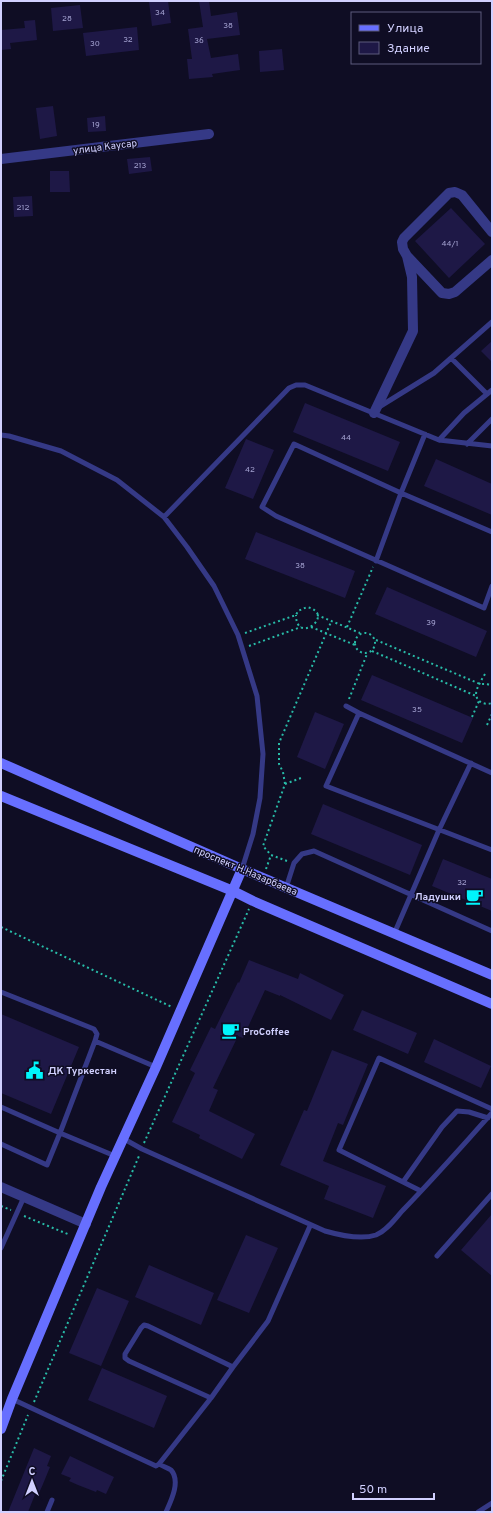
<svg xmlns="http://www.w3.org/2000/svg" width="493" height="1513" font-family="Overpass,sans-serif">
  <rect width="100%" height="100%" fill="#0f0d24"/>
  <path fill="#1e1846" d="M168,1l3,22 -19,3 -3,-24z
    M199,1h10l2,15 26,-4 3,23 -33,4 4,19 27,-4 2,16 -28,4 1,3 -24,2 -2,-20h5l-4,-30 15,-2z
    M80,5l3,23 -30,3 -2,-23z
    M35,20l2,20 -27,3 1,6 -10,1v-20l24,-2 -1,-7z
    M137,27l2,23 -53,6 -3,-23z
    M282,49l2,21 -24,2 -1,-21z
    M53,106l4,30 -17,3 -4,-31z
    M105,116l1,15 -18,1 -1,-14z
    M150,157l2,14 -23,3 -2,-15z
    M50,171h19l1,21h-20z
    M32,196l1,20 -19,1 -1,-20z
    M451,208l34,36 -36,34 -34,-37z
    M492,341v21l-11,-11z
    M305,403l95,39 -12,29 -95,-39z
    M246,439l28,11 -21,49 -28,-11z
    M436,459l56,25v31l-68,-29z
    M256,532l99,39 -10,27 -100,-39z
    M387,587l100,44 -11,26 -101,-43z
    M372,675l101,43 -11,25 -101,-43z
    M315,712l29,12 -19,45 -28,-12z
    M323,804l99,41 -12,30 -99,-41z
    M443,859l49,20v32l-60,-25z
    M249,960l49,19 2,-6 44,22 -13,25 -51,-25v1l-15,-6 -22,48 -5,-2 -25,52 5,2 -9,21 46,23 -13,25 -43,-21 1,-3 -28,-13 23,-49 -5,-3 21,-43 4,2 23,-47 1,1z
    M362,1010l55,23 -9,21 -55,-24z
    M1,1014l78,33 -28,67 -50,-21z
    M434,1039l57,27 -10,22 -57,-26z
    M332,1050l36,14 -25,61 -5,-2 -15,38 63,25 -13,32 -49,-19 5,-13 -49,-21 24,-55 3,1z
    M492,1214v62l-31,-26z
    M246,1235l32,13 -29,65 -32,-13z
    M149,1265l65,28 -13,32 -66,-28z
    M97,1288l32,13 -28,65 -32,-13z
    M102,1368l65,28 -13,32 -66,-28z
    M34,1448l17,8 -4,10 3,1 -7,17 -4,9 -3,-1 -8,20h-20z
    M70,1456l44,21 -8,17 -9,-4 -1,2 -18,-7 -9,-4 2,-3 -10,-4z"/>
  <g fill="none" stroke-linecap="round" stroke-linejoin="round">
    <path stroke="#28bba7" stroke-width="2" stroke-dasharray="2 3" stroke-linecap="butt" d="M317,615l43,18
      M311,627l44,18
      M347,627l26,-60
      M355 643a10 10 0 1 1 20 0a10 10 0 1 1-20 0Z
      M245,633l51,-18 2,-4 9,-4c30,7 -11,39 -11,8
      M376,640l104,44h7l5,2
      M249,646l52,-19
      M372,651l104,45
      M485,674c-3,5 -6,10 -8,15 -4,11 6,17 15,14
      M349,699l18,-45
      M472,717l7,-16
      M487,725l5,-11
      M285,784l16,-6
      M287,861l-16,-6 -8,-9 22,-62 -2,-12 -4,-8v-21l52,-121
      M266,869l5,-14
      M1,927l171,80
      M144,1143l105,-234
      M1,1206l10,4
      M24,1216l46,19
      M34,1402l105,-246
      M1,1481l27,-66"/>
    <path stroke="#353986" stroke-width="5" d="M451,358l36,36
      M379,407l55,-34 58,-51
      M425,434l-24,59 -107,-49 -32,63 14,9 208,92 8,-22
      M1,435l8,1 52,15 56,29 47,37 23,30 27,39 24,49 19,61 6,58 -3,44 -7,36 -11,35
      M439,440l25,-27 28,-23
      M467,444l25,-25
      M164,517l125,-129 7,-3h9l134,55 53,6
      M376,561l25,-68 91,39
      M346,706l13,7
      M492,773l-133,-60 -33,73 166,64
      M286,888l8,-25 8,-9 12,-3 178,80
      M394,934l45,-104 32,-67
      M1,992l93,37 3,5 -2,7
      M1,1107l59,26 -13,32 -46,-21
      M124,1139l18,10 183,82c14,4 36,9 51,4 12,-5 20,-18 29,-27 30,-31 58,-63 87,-95
      M115,1156l-55,-23 35,-92 61,26
      M403,1182l39,-55 15,-16 12,1 19,6
      M421,1191l-82,-41 40,-92 113,51
      M1,1248l23,-51
      M437,1256l55,-62
      M211,1398l-82,-37 -4,-3v-4l16,-26 3,-3 4,1 85,41 35,-46 42,-95
      M12,1399l144,67 3,-2 52,-66 22,-31
      M159,1464c3,2 9,4 12,6 10,11 0,31 -5,42
      M47,1512l5,-12
      M478,1512l14,-9"/>
    <path stroke="#353986" stroke-width="10" d="M1,159l208,-25
      M408,257l34,36 7,1 6,-2 37,-32
      M374,413l39,-82 -1,-54 -5,-21 -4,-7 -1,-7 2,-4 45,-45 6,-1 7,3 30,37
      M1,1187l85,37"/>
    <path stroke="#676fff" stroke-width="10" d="M1,763l241,106 250,106
      M1,796l232,95 20,10 239,103
      M1,1429l11,-30 89,-212 55,-120 86,-198"/>
  </g>
  <defs>
    <symbol id="cafe-bare" viewBox="-9 -9 18 18"><path d="M-5.5-4.5H6V0H3Q3 3.5 0 3.5H-2.5Q-5.5 3.5-5.5 0ZM3-3.2v2h1.7v-2ZM-6 4.5H4V6H-6Z" fill="#00f5fb" stroke="#0f0d24" stroke-width="2.5" paint-order="stroke"/></symbol>
    <symbol id="civic-bare" viewBox="-9 -9 18 18"><path d="M-.6-6.5H3V-4.5H.6V-3L4-1V1h2V6H-6V1h2V-1L-.6-3ZM-1.2 2.5V6h2.4V2.5Z" fill="#00f5fb" stroke="#0f0d24" stroke-width="2.5" paint-order="stroke"/></symbol>
  </defs>
  <g fill-rule="evenodd">
    <use href="#cafe-bare" x="462" y="884" width="25" height="25"/>
    <use href="#cafe-bare" x="218" y="1018" width="25" height="25"/>
    <use href="#civic-bare" x="22" y="1058" width="25" height="25"/>
  </g>
  <g text-anchor="middle" stroke-width="3" stroke-linejoin="round" paint-order="stroke">
    <g font-size="8" fill="#a4a2d1">
      <text x="160" y="15">34</text>
      <text x="67" y="21">28</text>
      <text x="228" y="28">38</text>
      <text x="128" y="42">32</text>
      <text x="199" y="43">36</text>
      <text x="95" y="46">30</text>
      <text x="96" y="127">19</text>
      <text x="140" y="168">213</text>
      <text x="23" y="210">212</text>
      <text x="450" y="246">44/1</text>
      <text x="346" y="440">44</text>
      <text x="250" y="472">42</text>
      <text x="300" y="568">38</text>
      <text x="431" y="625">39</text>
      <text x="417" y="712">35</text>
      <text x="462" y="885">32</text>
    </g>
    <g font-size="10" fill="#d1d0ff" stroke="#0f0d24">
      <text transform="translate(105 146) rotate(-7)" y="4">улица Каусар</text>
      <text transform="translate(246 870) rotate(23)" y="4">проспект Н.Назарбаева</text>
    </g>
    <g font-size="10" font-weight="bold" fill="#d1d0ff" stroke="#0f0d24" text-anchor="start">
      <text x="461" y="900" text-anchor="end">Ладушки</text>
      <text x="243" y="1035">ProCoffee</text>
      <text x="48" y="1074">ДК Туркестан</text>
    </g>
  </g>
  <rect width="493" height="1513" fill="none" stroke="#d1d0ff" stroke-width="4"/>
  <rect x="351" y="12" width="130" height="52" fill="#0f0d24" stroke="#5d5b7c"/>
  <rect x="359" y="25" width="20" height="6" fill="#676fff" stroke="#5d5b7c"/>
  <text x="387" y="32" font-size="12" fill="#d1d0ff">Улица</text>
  <rect x="359" y="42" width="20" height="12" fill="#1e1846" stroke="#5d5b7c"/>
  <text x="387" y="52" font-size="12" fill="#d1d0ff">Здание</text>
  <g transform="translate(32 1481)" stroke="#0f0d24" stroke-width="3" paint-order="stroke">
  <path d="M0-3L7 15L0 10L-7 15Z" fill="#d1d0ff"/>
  <text y="-6" font-size="11" font-weight="bold" text-anchor="middle" fill="#d1d0ff">С</text>
  </g>
  <path d="M353 1493v6h81v-6" fill="none" stroke="#d1d0ff" stroke-width="2"/>
  <text x="359" y="1493" font-size="12" fill="#d1d0ff" stroke="#0f0d24" stroke-width="3" paint-order="stroke">50 m</text>
</svg>
